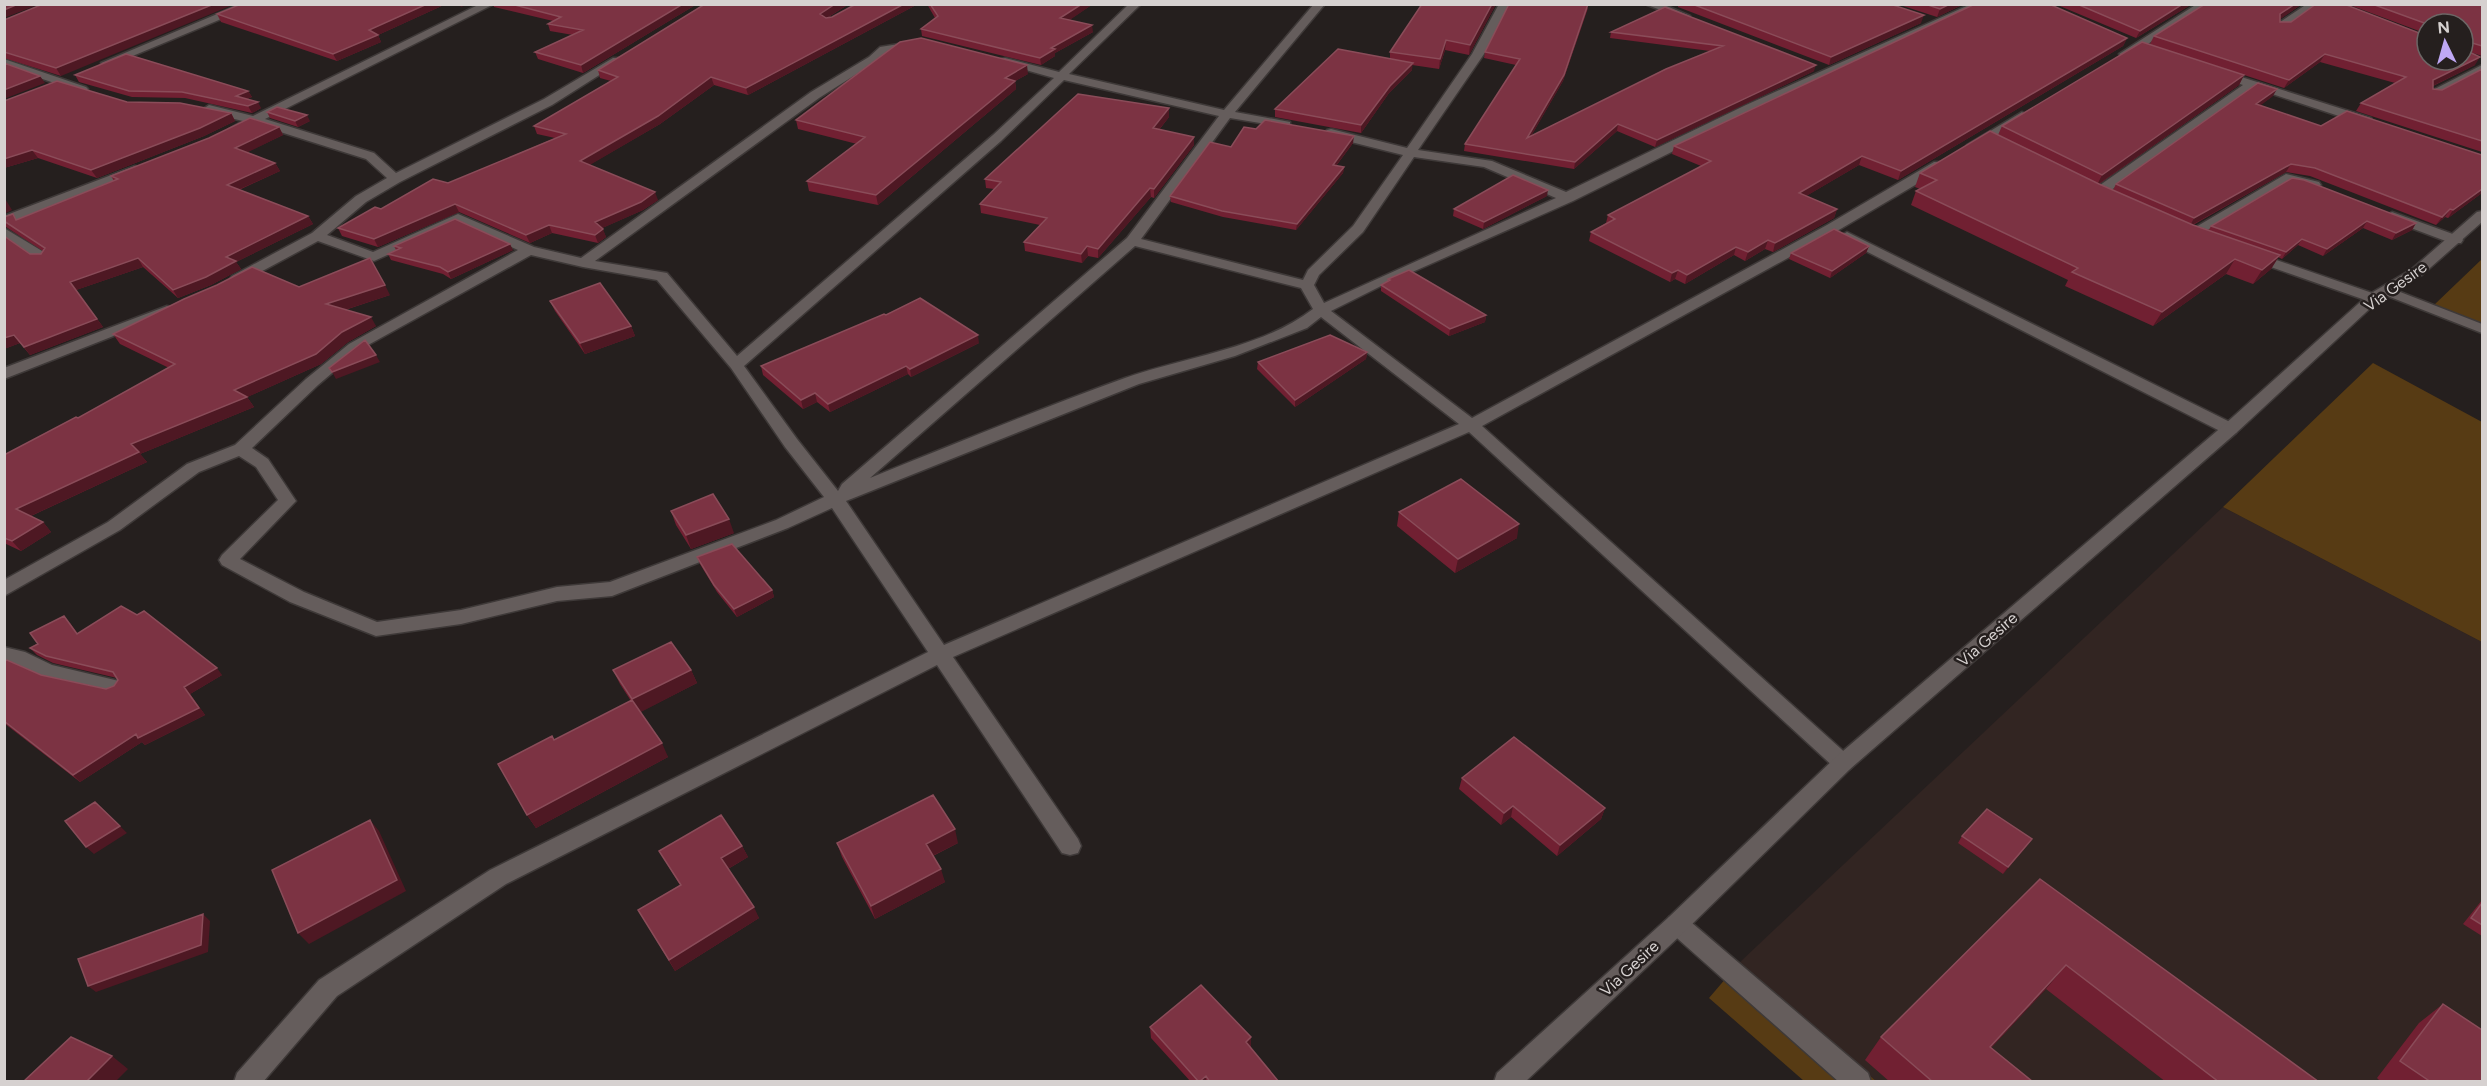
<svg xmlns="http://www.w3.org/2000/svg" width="2487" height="1086" font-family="Figtree,sans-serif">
  <rect width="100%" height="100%" fill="#251f1e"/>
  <path fill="#322522" d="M2223,507l259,135v439h-606l-137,-118z"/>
  <path fill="#573b14" d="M2482,259v67l-48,-21z
    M2373,363l109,59v220l-259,-135z
    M1739,963l137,118h-72l-95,-83z"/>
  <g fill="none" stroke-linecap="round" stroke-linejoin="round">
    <defs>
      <path id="street" d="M241,4h16l-146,61h-8l-2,-2z
        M480,4h14l-229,115 109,34 22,20 148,-74 69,-41h8l2,2 -71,45 -152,77 -34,20 -39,33 46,17 85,-38 76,33 47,11 230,-166 58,-35 11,-10 44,-7v4l-36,8 -11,9 -58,37 -224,163 72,12 70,83 256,-221 61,-57 -53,-15v-4l4,-1 54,14 70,-68h12l-72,70 155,36 90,-106h11l-90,108 55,10v6l-60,-10 -89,121 162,41 5,-10 45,-44 50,-71 -76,-19 -2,-3 2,-3 4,-1 76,19 65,-94 27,-50h11l-26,50 -66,96 74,11 74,31 180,-87 225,-101h15l-232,107 -181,90 -190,84 -52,26 141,107 355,-193 107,-63h10l1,3 -1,3 -107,63 -355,195 368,331 4,6 -4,6 -7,3 -7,-3 -367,-337 -516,225 125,182 3,7 -3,7 -8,2 -8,-2 -125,-188 -431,219 -169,112 -74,86h-29l3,-9 82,-93 171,-110 438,-218 -96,-144 -44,20 -176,68 -55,5 -96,23 -85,12 -86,-34 -68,-37 -3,-5 3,-5 56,-55 -22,-33 -17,-11 -40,16 -79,58 -116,66v-16l104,-58 79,-58 48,-19 71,-66 43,-35 169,-94 -60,-27 -84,38 -56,-20 -76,41h-10l-2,-3 2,-3 80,-43 44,-37 31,-18 -21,-19 -111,-35 -16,8h-8l-2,-3 14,-8 -38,-9 -2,-3 6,-4 44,11zM1064,80l155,36 -92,122 -285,246 -4,7 -41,-52 -53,-73 257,-225zM1414,157l70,10 72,31 -232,105 -10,-18 5,-10 44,-43zM1135,246l166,42 12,21c-50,39 -128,48 -188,69 -86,31 -171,66 -255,100zM531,255l52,12 74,13 74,88 54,79 39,50 -48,23 -166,62 -53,5 -96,23 -84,12 -73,-30 -64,-33 56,-58 -28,-42 -16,-11 66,-63 41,-35zM1321,317l138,107 -515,221 -98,-144 293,-117 96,-28 72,-28z
        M1645,4h17l28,12 -5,3 -4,-1z
        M2197,4h13l-81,52h-8l-2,-2z
        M2307,4h13l-35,24h-8v-4z
        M4,59l82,28 2,2 -2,2h-8l-74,-25z
        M2482,65v7l-45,24 -4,1 -6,-4z
        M2219,70l152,48 2,3 -2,3h-8l-109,-36 -151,108h-10l-2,-3 2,-3 150,-105 -28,-10 -2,-2z
        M2022,112l6,4 -2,3 -49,29h-8l-2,-3z
        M135,166l5,1 1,3 -1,3 -136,52v-9z
        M2286,174l33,8 2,3 -7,4 -26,-7 -92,55 -5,1 -7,-4z
        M2392,212l69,25 2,3 -2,3h-10l-64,-24 -2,-3z
        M4,228l43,26 2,3 -2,3h-10l-33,-22z
        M1847,232l389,193 2,4 -2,4h-12l-382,-194 -2,-3z
        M2253,252l125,43 2,3 -7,4 -5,-1 -120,-42 -2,-3 2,-3z
        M2390,288l92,36v9l-97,-38 -2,-3 2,-3z
        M167,306l5,1 2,3 -2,3 -168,66v-11z
        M4,647l21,5 27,13 67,16 3,5 -3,5 -7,3 -64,-14 -44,-19z
        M1677,914l8,3 183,156 3,9h-32l-170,-151 -4,-7 4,-7z"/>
      <path id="secondary" d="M2482,211v11l-60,53 -44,26 -142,132 -386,336 -165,162 -160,151h-31l3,-9 172,-156 167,-160 388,-332 144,-130 44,-26 65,-57z"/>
    </defs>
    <use href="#street" stroke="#3e3938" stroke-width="3"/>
    <use href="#secondary" stroke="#3e3938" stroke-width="3"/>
    <use href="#street" fill="#655d5c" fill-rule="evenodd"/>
    <use href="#secondary" fill="#655d5c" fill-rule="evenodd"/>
  </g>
  <path fill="#712032" d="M43,4l18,72 -57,-18v-38z
    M241,4h205l-68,31 3,7 -44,19 -116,-39 -4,-8z
    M493,4h204l-114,69 -45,-14 -3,-7 38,-17 -23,-4 -2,-7 5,-3 -59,-14z
    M705,4h144l-22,14 5,-1 24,-13h62l-170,91 -34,-10 -54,39 -71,41 69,35 -15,10 -41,18 4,9 -8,6 -46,-10 -22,10 -71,-31 -81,35 -36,-11 -4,-8 43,-19 67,-26 107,-45 -18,-4 -3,-8 77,-45 -11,-3 -2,-8z
    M927,4h166l-24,16 24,12 -38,21v3l-14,9 -119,-29 -1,-7 14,-11z
    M1422,4h74l-27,51 -24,-5 -6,19 -27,-4v5l-23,23 -28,40 -86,-16v-8l115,-51v-6z
    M1678,4h212l31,19 -92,42 -151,-58z
    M1897,4h67l-27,13z
    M2055,4h137l-56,34z
    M2205,4h97l-22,15v3l147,38 36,-36h-36v10l-80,-30h135v52l-15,-5 8,14 -42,21v3l9,1 40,-21v83l-126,-41 5,-8 34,-20 -75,-21 -36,26 -40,-13 -5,10 -140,99 14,6 3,-6 157,-88 -13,9 61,21 161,29v38l-34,25 -3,-1 -9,8 -126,-49 -24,-4 -93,53 16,5 2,-4 81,-48 124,45 -4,7 -20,10 -29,-12 -40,28 -25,-11 -16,14 -4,-2 -7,12 -18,15 -27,-10 -73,52 -88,-40 3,-6 -157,-75 5,-14 4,-2 -5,-2 5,-14 78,-38 4,-9 148,-82 4,-8z
    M1665,7l149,64 -159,76 -38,-16 -43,38 -110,-18 1,-7 51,-79 -32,-7 1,-6 103,-44 -25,73 -32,55 179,-85 -100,-13 1,-6z
    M2127,38l-4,8 -225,134 -39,-15 -53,31 31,13 -3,9 -61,34 -8,-3 -20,12 -11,-6 -49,29 -10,-5 -5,3 -81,-41 2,-9 15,-9 2,-8 93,-49 -29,-12 2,-8z
    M1028,74l-13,7 1,8 -138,116 -69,-14 -2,-10 50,-37 -59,-15 -2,-9z
    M75,75l173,16 4,6 -5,2 14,9 -9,5 -67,-15 -53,-1 -53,-15z
    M4,101l123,1 104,11 4,8 -31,15 -107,42 -59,-20 -34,10z
    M267,112l43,9 -12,6 -28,-9z
    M1169,117l-10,13 35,15 -40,53 -3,-1 -53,61 -10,-2 -6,7 -57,-12 -1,-9 16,-17 -59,-12 -1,-9 14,-15 -8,-1 -1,-9z
    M279,127l4,8 -36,17 28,11 5,8 -41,19 69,26 5,8 -77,38 5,7 -30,16 -33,13 -35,-31 -67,23 27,37 -73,28 -10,-12 -16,6v-113l26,18h11l2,-3 -37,-24 -2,-3v-7l13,3 97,-39 -3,-5z
    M1353,143l-17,23 8,1 -1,6 -47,57 -73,-13 -52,-15 -1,-6 61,-49z
    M1547,196l-64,33 -30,-13 1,-7z
    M394,246l119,4 -62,29 -8,-5 -52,-14 -3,-6 8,-4z
    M1869,246l-3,7 -36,25 -41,-19 2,-6z
    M1388,279l98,36 -1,7 -36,14 -68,-45v-6l7,-4z
    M299,287l91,8 -45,15 31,16 -28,16 -27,22 -74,33 7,10 -114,47 7,8 -116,54 12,6 8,10 -30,19 -17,-8v-88l74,-37 91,-50 -49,-24 -7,-10z
    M550,301l81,25 4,10 -50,18 -30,-43z
    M886,315l93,28 -68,34 -3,-3 -78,38 -13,-10 -14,7 -40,-34 -2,-9z
    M1367,352l-1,7 -71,48 -38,-38 1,-7z
    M671,511l63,22 -43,16 -15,-24z
    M1399,512l118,26 -62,35 -58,-47z
    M697,557l75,33 2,7 -37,20 -20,-25 -17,-28z
    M70,623l8,11 144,41 -32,19 15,21 -60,30 -3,-3 -62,40 -76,-59v-61l37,13 65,14 8,-3 4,-6 -1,-2 -64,-15 -16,-8 -7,-7z
    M613,670h78l6,13 -57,29 28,45 -132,71 -9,-13 27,-75 77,-39 -11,-17z
    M1462,778l143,30 -4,11 -44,37 -46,-39 -10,8 -42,-36z
    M1962,836l70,3 -29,35 -45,-31z
    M837,843h121l-25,13 12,26 -70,37 -33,-62z
    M742,846l6,11 -20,12 31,49 -84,53 -37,-61 42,-25 -21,-34z
    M2040,879l279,203h-153l-120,-93 -55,59 42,34h-143l-25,-22 16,-23z
    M2482,900v36l-19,-12z
    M2443,1004l39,78h-101l-4,-4 42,-55z
    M1150,1027l101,10v11l28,34h-88l-40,-44z"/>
  <path fill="#4e1823" d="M18,4h22l-36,14v-8z
    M214,4h21l-174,72 -5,-8z
    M427,4h19l-68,31 3,7 -44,19 -4,-7 36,-24z
    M459,4h9l-7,3z
    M683,4h14l-114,69 -2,-8z
    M835,4h14l-27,17 -2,-7z
    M904,4h14l-170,91 -2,-7z
    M1082,4h11l-32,22 -1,-8z
    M1492,4h4l-27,51 1,-10z
    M1588,4l-25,77 -37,64 1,-7z
    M1950,4h14l-27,13 3,-8z
    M2183,4h9l-56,34 4,-7z
    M2295,4h7l-26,18 4,-8z
    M1924,15l-3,8 -92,42 2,-8z
    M1092,25l1,7 -38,21v3l-14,9 -1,-7 11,-10z
    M2127,38l-4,8 -225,134 3,-9z
    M1446,40l-1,10 -6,19 1,-10z
    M2325,54l-5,8 -36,26 5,-8z
    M2480,57l-5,8 -47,23 5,-8z
    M1413,63l-1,7 -23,23 -28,40v-8l29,-39z
    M1027,65l1,9 -13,7 1,8 -138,116 -2,-10 129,-117z
    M1816,65l-2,6 -159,76 2,-7z
    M2244,75l-5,10 -142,100 5,-10z
    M40,76l5,7 -41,16v-9z
    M711,77l3,8 -54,39 -77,45 -3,-8z
    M2277,89l-4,7 -21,16 4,-8z
    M248,91l4,6 -13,5 -3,-6z
    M258,102l3,6 -9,5 -4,-7z
    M1169,108v9l-16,20v-9z
    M231,113l4,8 -31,15 -107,42 -6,-8z
    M307,115l3,6 -12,6 -3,-6z
    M1618,124l-1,7 -43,38 1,-7z
    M279,127l4,8 -43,21 -5,-8z
    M1354,136l-1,7 -21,28 1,-6z
    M1194,137v8l-40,53v-9z
    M32,150l6,8 -34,10v-9z
    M1862,156l-3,9 -63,37 3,-9z
    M275,163l5,8 -49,22 -4,-8z
    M2291,164l-5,8 -96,54 4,-8z
    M1344,167l-1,6 -47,57 1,-6z
    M1150,188l1,9 -53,61v-9z
    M2482,189v4l-34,25 5,-8z
    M1548,190l-1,6 -64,33 1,-7z
    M655,192l3,8 -15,10 -45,20 -3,-8z
    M4,197l8,13 -8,4z
    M455,204l4,8 -81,35 -4,-8z
    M1837,209l-3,9 -61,34 2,-9z
    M2450,209l-5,8 -9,8 6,-8z
    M308,216l5,8 -77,38 5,7 -30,16 -33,13 -5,-8 53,-33z
    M2367,221l-4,7 -40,28 4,-7z
    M2416,223l-4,7 -20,10 4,-7z
    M549,225l3,8 -22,10 -4,-8z
    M603,229l3,8 -8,6 -3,-8z
    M2302,239l-4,6 -16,14 4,-7z
    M1768,240l-3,9 -20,12 3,-9z
    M510,244l3,6 -62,29 -3,-7z
    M1087,246l1,10 -6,7 -1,-9z
    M1869,246l-3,7 -36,25 2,-7z
    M1736,247l-2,8 -49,29 2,-9z
    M2280,255l-9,14 -18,15 9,-14z
    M138,258l5,9 -67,23 -6,-8z
    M2235,259l-9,15 -73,52 9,-14z
    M1678,270l-3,9 -5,3 2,-9z
    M385,285l5,10 -58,19 -6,-10z
    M1486,315l-1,7 -36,14 1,-7z
    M371,317l5,9 -28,16 -27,22 -78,35 4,-2 7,10 -114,47 7,8 -123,57 -8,-10 115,-65z
    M97,319l6,8 -73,28 -6,-8z
    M631,326l4,10 -50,18 -5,-11z
    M14,335l6,8 -16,6v-11z
    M978,335l1,8 -68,34 -1,-8z
    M1367,352l-1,7 -71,48v-7z
    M376,355l4,7 -44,17 -4,-7z
    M906,366l2,8 -78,38 -2,-8z
    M815,393l2,9 -14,7 -2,-9z
    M729,519l5,14 -43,16 -5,-14z
    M43,522l8,10 -30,19 -9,-10z
    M1519,524l-2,14 -62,35 3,-14z
    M772,590l2,7 -37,20 -3,-8z
    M217,668l5,7 -32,19 15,21 -60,30 -3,-3 -62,40 -7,-7 111,-88z
    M691,670l6,13 -58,30 -7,-14z
    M662,743l6,14 -132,71 -9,-13z
    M1513,806l-2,11 -10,8 3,-12z
    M1605,808l-4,11 -44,37 3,-11z
    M370,820l9,11 27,60 -97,53 -11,-11z
    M120,826l7,7 -33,21 -8,-7z
    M955,829l3,14 -28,14 -4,-13z
    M2032,839l-5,7 -24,28 5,-7z
    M742,846l6,11 -22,13 -5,-12z
    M941,869l4,13 -70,37 -4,-13z
    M754,907l5,11 -84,53 -6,-11z
    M203,914l7,7 -2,31 -112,40 -8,-6z
    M2066,965l-20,24 -75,80 19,-22z
    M1251,1037v11l-5,-6z
    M112,1056l16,13 -13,13h-29z
    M1206,1076v6h-6z"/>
  <path fill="#7c3343" stroke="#8a4c59" stroke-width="1.5" d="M4,4h14l-14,6z
    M43,4h171l-158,64 -52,-16v-32z
    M241,4h186l-58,26 9,5 -45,19 -116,-40z
    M511,4h172l-102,61 -46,-13 48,-22 -35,-6 13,-7z
    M705,4h130l-15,10 6,4 6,-1 24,-13h48l-158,84 -35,-11 -53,39 -78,45 75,31 -14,10 -46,20 8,7 -8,6 -46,-10 -23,10 -71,-31 -81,35 -36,-11 37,-21 6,2 52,-30 15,4 118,-49 -32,-8 84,-49 -20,-7z
    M930,4h152l-22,14 32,7 -41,23 4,1 -15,9 -119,-29 17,-13z
    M1422,4h70l-22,41 -24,-5 -6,19 -50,-7z
    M1509,4h79l-24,71 -37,63 139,-69 57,-23 -112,-14 54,-25 151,58 -159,75 -39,-16 -43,38 -110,-18 55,-85 -35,-7z
    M1692,4h198l34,11 -93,42z
    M1925,4h25l-10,5z
    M1975,4h74l78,34 -226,133 -39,-15 -63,37 38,16 -62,34 -7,-3 -20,12 -12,-5 -49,28 -9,-5 -6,3 -81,-41 24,-13 -7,-4 103,-54 -37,-15z
    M2077,4h106l-43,27z
    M2205,4h90l-15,10v8h11l25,-18h28l83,32v24h36v-36h-36l-55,-20h110v42l-16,-5 1,10 13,6 -47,23v9l9,1 40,-21v72l-121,-38 45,-26 -81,-23 -36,26 -135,-44z
    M921,38l106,27 -22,13 10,3 -139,114 -69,-14 58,-44 -69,-17 104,-78z
    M2142,42l102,33 -142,100 -100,-49z
    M1338,49l75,14 -23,23 -29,39 -86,-16z
    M126,54l122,37 -12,5 22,6 -10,4 -66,-14 -53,-1 -54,-16z
    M4,63l36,13 -36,14z
    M57,81l70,21 53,1 51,10 -31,15 -109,42 -59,-20 -28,9v-58z
    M2258,83l19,6 -21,15 65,22 26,-15 135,44v34l-29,21 -3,-1 -8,8 -127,-49 -24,-4 -97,54 -78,-34z
    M1078,94l91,14 -16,20 41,9 -40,52 -4,-1 -52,61 -11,-3 -6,8 -57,-12 23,-24 -67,-14 21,-22 -16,-3z
    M277,107l30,8 -12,6 -28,-9z
    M250,118l29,9 -44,21 40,15 -48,22 81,31 -82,41 10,4 -30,16 -33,13 -35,-32 -68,24 27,37 -73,28 -10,-12 -10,3v-102l26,18h11l4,-6 -41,-27v-4l9,-3 3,6 102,-41 -7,-3 98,-38z
    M1265,120l89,16 -21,29 11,2 -47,57 -75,-13 -52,-15 40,-54 21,5 13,-20 12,2z
    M1990,131l109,53 94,41 87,30 -18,15 -27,-11 -73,53 -90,-40 6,-4 -162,-77 21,-11 -17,-7z
    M1513,175l35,15 -64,32 -30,-13z
    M2292,178l12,2 112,43 -20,10 -29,-12 -40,28 -25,-10 -16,13 -75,-26z
    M455,219l55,25 -62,28 -8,-5 -52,-13 13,-6 -7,-2z
    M1834,229l35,17 -37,25 -41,-18z
    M370,258l15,27 -59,19 45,13 -29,15 -26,22 -82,36 13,7 -116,47 8,8 -123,57 27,13 -31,19 -8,-3v-83l72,-38 2,1 97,-54 -62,-30 71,-35 33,-14 35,-18 47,20z
    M1409,270l77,45 -36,14 -69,-44 9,-5 -2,-1z
    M600,283l31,43 -51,17 -30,-42z
    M920,298l58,37 -68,34 -4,-3 -78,38 -13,-11 -14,7 -40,-34 123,-52 2,1z
    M1330,335l37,17 -72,48 -37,-38z
    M365,340l11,15 -44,17 -3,-4z
    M1461,479l58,45 -61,35 -59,-47z
    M713,494l16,25 -43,16 -15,-24z
    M732,544l40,46 -38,19 -20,-24 -17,-28z
    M121,606l16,9 7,-4 73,57 -33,19 15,21 -61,30 -2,-4 -63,41 -69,-54v-59l3,-2 34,15 65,14 8,-3 4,-6 -5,-8 -67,-16 -16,-8 8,-4 -8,-11 34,-17 13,18z
    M671,642l20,28 -59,29 -19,-29z
    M632,700l30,43 -135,72 -29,-51 54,-28 2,4z
    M1514,737l91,71 -45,37 -47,-39 -9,7 -42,-35z
    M933,795l22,34 -29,15 15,25 -70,37 -34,-63z
    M95,802l25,24 -34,21 -21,-26z
    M1987,809l45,30 -24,28 -46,-31z
    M721,815l21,31 -21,12 33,49 -85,53 -31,-50 43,-25 -22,-34z
    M370,820l27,60 -99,53 -26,-63z
    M2040,879l279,203h-100l-153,-117 -76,82 43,35h-100l-52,-45z
    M2482,903v22l-11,-7z
    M203,914l-2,31 -113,41 -10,-27z
    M1201,985l50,52 -5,5 33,40h-69l-4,-6 -7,6 -49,-55z
    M2443,1004l39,26v52h-51l-31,-21z
    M71,1037l41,19 -26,26h-63z"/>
  <g text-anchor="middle" stroke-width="5" stroke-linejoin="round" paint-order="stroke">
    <g font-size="16" fill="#d6d1d0" stroke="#251f1e">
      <text transform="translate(2395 286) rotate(-36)" y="6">Via Gesire</text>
      <text transform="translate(1987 639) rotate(-41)" y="6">Via Gesire</text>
      <text transform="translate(1629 968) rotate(-43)" y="6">Via Gesire</text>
    </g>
  </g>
  <rect width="2487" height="1086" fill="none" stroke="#d6d1d0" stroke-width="12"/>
  <g transform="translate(2445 42) rotate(355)"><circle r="28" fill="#251f1e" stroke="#6c6665" stroke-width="1.5"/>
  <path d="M0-4.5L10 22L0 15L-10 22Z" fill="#bfa8f4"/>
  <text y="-9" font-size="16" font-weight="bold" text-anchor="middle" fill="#d6d1d0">N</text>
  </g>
</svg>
